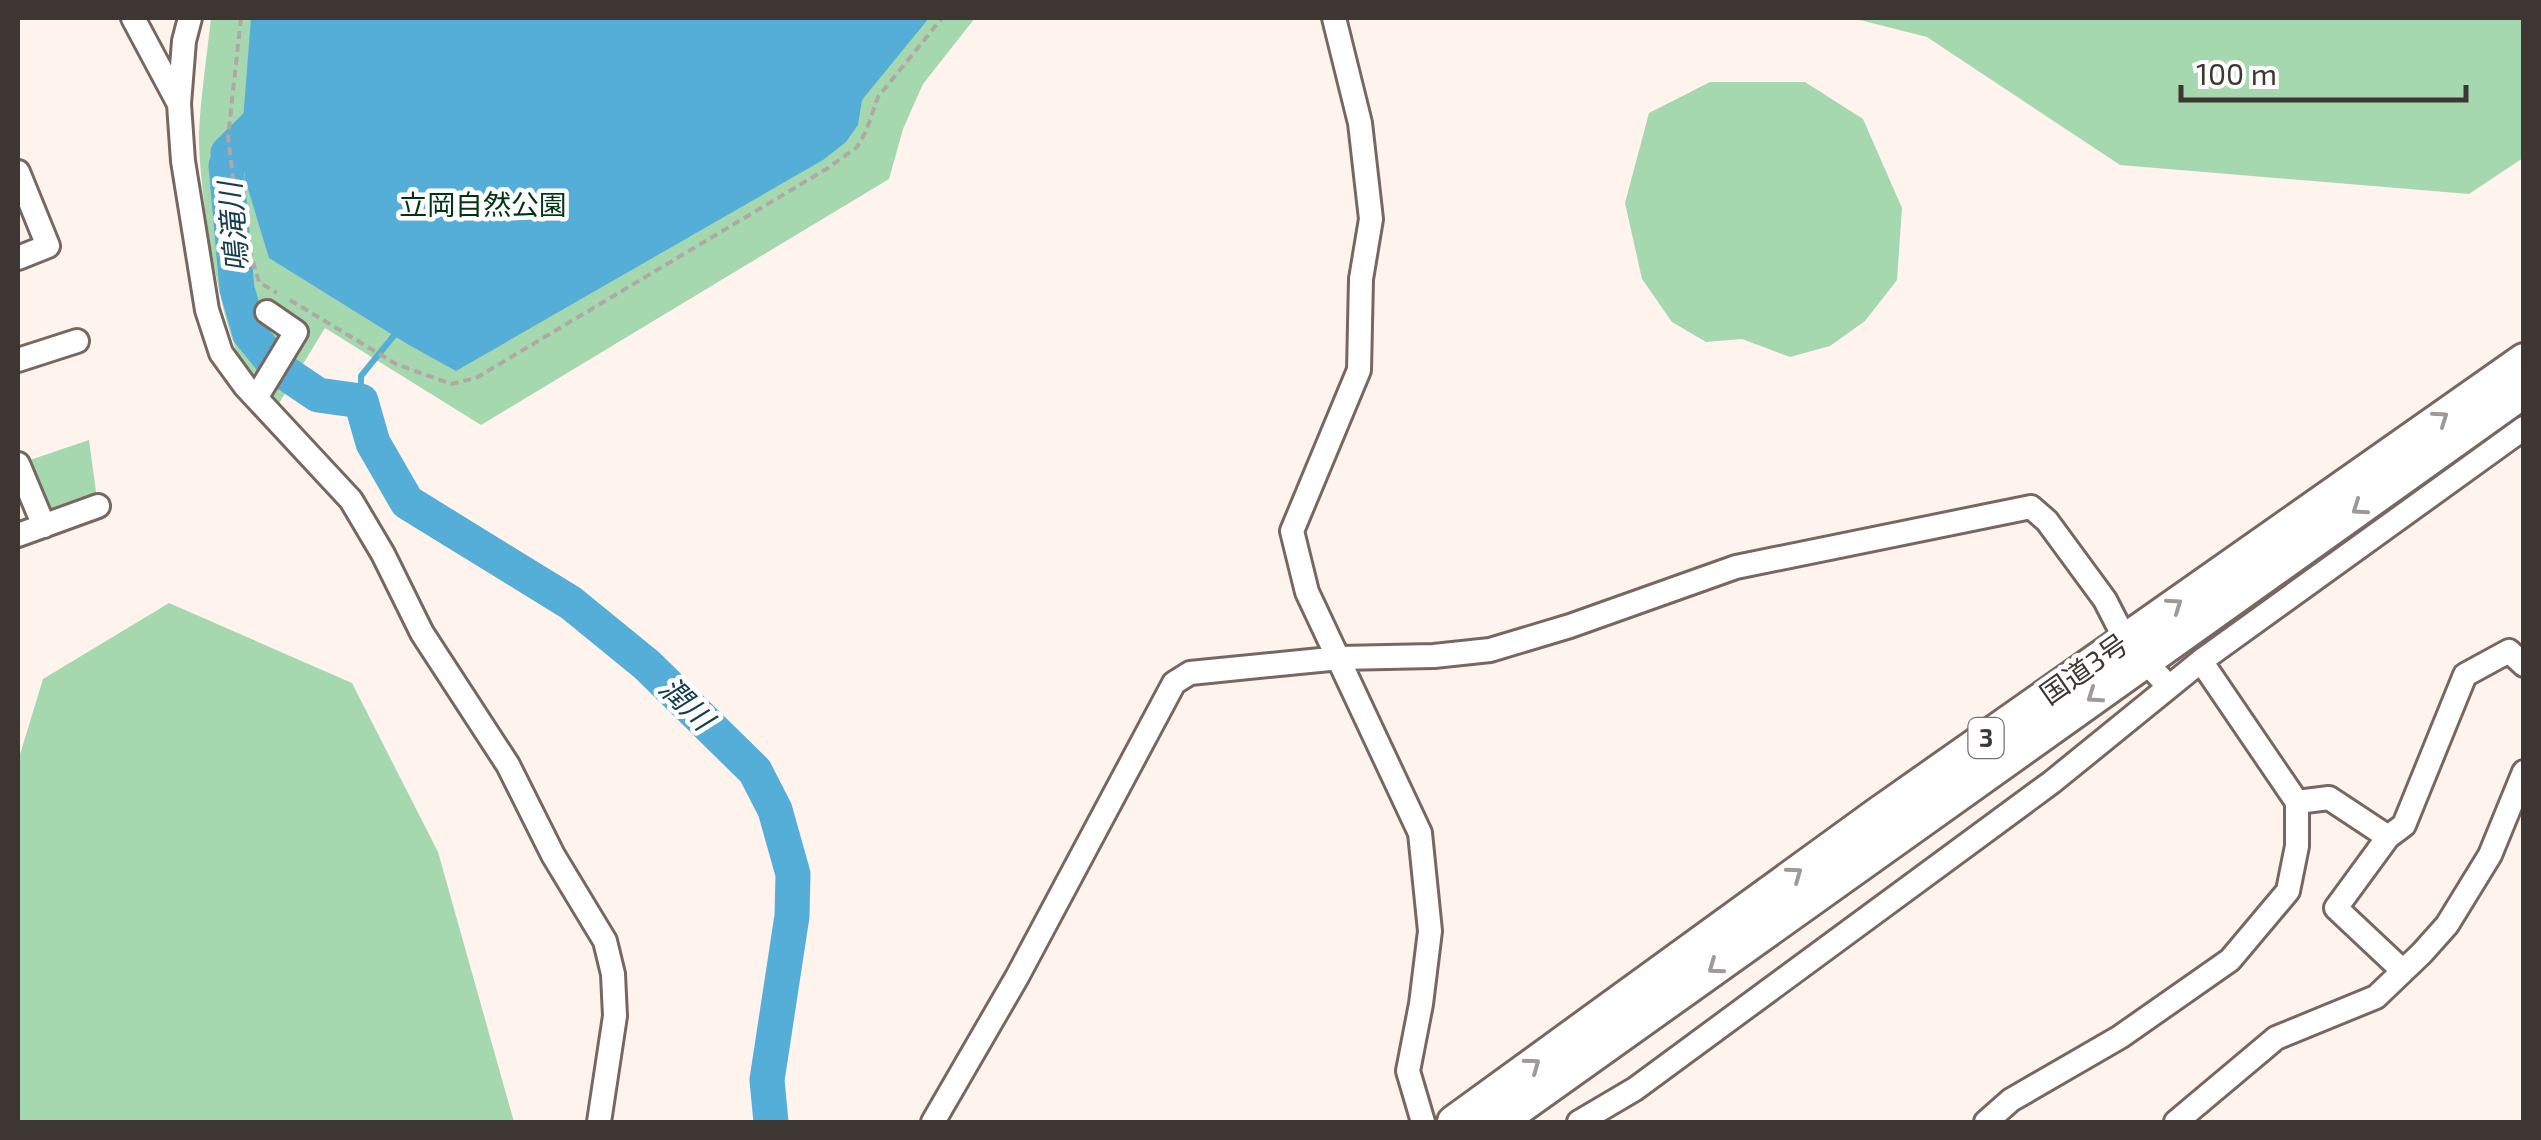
<svg xmlns="http://www.w3.org/2000/svg" width="2541" height="1140" font-family="'Exo 2','Noto Sans JP',sans-serif">
  <rect width="100%" height="100%" fill="#fff3ee"/>
  <path fill="#a5d8ae" d="M211,18h764l-52,66 -20,45 -14,50 -408,246 -156,-97 -47,77c-16,-15 -28,-28 -38,-47 -22,-44 -42,-176 -41,-226 2,-38 8,-77 12,-114z
    M1852,18h671v140l-54,36 -349,-29 -193,-128z
    M1710,82h95l58,37 39,89 -5,72 -32,41 -35,25 -40,11 -48,-18 -36,3 -34,-20 -30,-43 -17,-76 24,-90z
    M89,440l9,66 -54,20 -26,-62z
    M169,603l183,80 86,169 76,270h-496l2,-128 -2,-233 25,-82z"/>
  <path fill="#55aed8" d="M251,18h678l-67,82 -4,25 -12,17 -23,18 -367,211 -47,-26 -140,-87 -24,-79 -3,-46z"/>
  <g fill="none" stroke-linecap="round" stroke-linejoin="round">
    <path stroke="#55aed8" stroke-width="6" d="M361,401v-25l35,-43"/>
    <path stroke="#55aed8" stroke-width="35" d="M275,107l-47,46 1,11 -3,2 11,123 13,45 28,34 40,27 43,6 12,42 34,59 164,101 76,62 108,106 20,39 18,64 -1,42 -25,164 4,42"/>
    <defs>
      <path id="minor" d="M133,18l46,86
        M190,18l-6,23 -5,63 4,57 24,149 14,43 24,33 106,114 32,54 39,79 86,132 45,90 52,86 8,33 2,42 -16,106
        M1334,18l26,105 11,96 -10,60 -2,91 -67,161 15,61 113,241 10,98 -9,73 -13,67 15,51
        M18,172l30,74 -30,12
        M18,360l59,-19
        M256,398l40,-66 -29,-20
        M18,464l26,62
        M18,535l80,-29
        M2297,802l32,-4 59,39
        M2403,971l-67,-63 52,-71 16,-12 61,-150 44,-24 15,14
        M933,1122l84,-145 157,-294 16,-10 150,-15 94,-2 56,-6 80,-24 166,-59 295,-60 16,14 58,79 20,39 43,47
        M1579,1122l56,-33 417,-307 149,-121 323,-233
        M1986,1122l25,-22 109,-63 110,-77 58,-69 9,-45v-44l-96,-141
        M2176,1122l100,-84 100,-41 46,-44 25,-28 43,-70 34,-83"/>
      <path id="highway" d="M1454,1122l424,-308 646,-454
        M1499,1122l1025,-731"/>
    </defs>
    <use href="#minor" stroke="#786761" stroke-width="28"/>
    <use href="#highway" stroke="#786761" stroke-width="38"/>
    <path stroke="#b1a7a3" stroke-width="4" stroke-dasharray="8 5" stroke-linecap="butt" d="M241,18l-13,119 9,72 22,73 18,11
      M290,300l106,64 55,20 25,-6 352,-210 29,-21 9,-16 12,-34 64,-79"/>
    <use href="#minor" stroke="#fff" stroke-width="22"/>
    <use href="#highway" stroke="#fff" stroke-width="32"/>
  </g>
  <defs><path id="oneway-chevron" d="M-2-3.5L2.5 0L-2 3.5" fill="none" stroke-width="1.6" stroke-linecap="round" stroke-linejoin="round" transform="scale(2.5)"/></defs>
  <g stroke="#9e9a99">
    <use href="#oneway-chevron" transform="translate(2441 418) rotate(-35)"/>
    <use href="#oneway-chevron" transform="translate(2359 508) rotate(145)"/>
    <use href="#oneway-chevron" transform="translate(2175 605) rotate(-35)"/>
    <use href="#oneway-chevron" transform="translate(2094 696) rotate(145)"/>
    <use href="#oneway-chevron" transform="translate(1795 874) rotate(-36)"/>
    <use href="#oneway-chevron" transform="translate(1715 967) rotate(144)"/>
    <use href="#oneway-chevron" transform="translate(1533 1065) rotate(-36)"/>
  </g>
  <g text-anchor="middle" stroke-width="9" stroke-linejoin="round" paint-order="stroke">
    <rect fill="#fff" stroke="#787270" stroke-width="2.5" x="1968.5" y="718" width="35" height="40" rx="8"/>
    <g font-size="25" font-weight="bold" fill="#3e3633">
      <text x="1986" y="747">3</text>
    </g>
    <g font-size="28" fill="#003412" stroke="#fff">
      <text x="483" y="215">立岡自然公園</text>
    </g>
    <g font-size="28" fill="#3e3633" stroke="#fff">
      <text transform="translate(2084 669) rotate(-35)" y="10">国道3号</text>
    </g>
    <g font-size="30" font-style="italic" fill="#153d4e" stroke="#fff">
      <text transform="translate(234 227) rotate(-95)" y="10">鳴滝川</text>
      <text transform="translate(686 704) rotate(44)" y="10">潤川</text>
    </g>
  </g>
  <rect width="2541" height="1140" fill="none" stroke="#3e3633" stroke-width="40"/>
  <path d="M2181 85v15h285v-15" fill="none" stroke="#3e3633" stroke-width="5"/>
  <text x="2196" y="85" font-size="30" fill="#3e3633" stroke="#ffffff" stroke-width="8" paint-order="stroke">100 m</text>
</svg>
